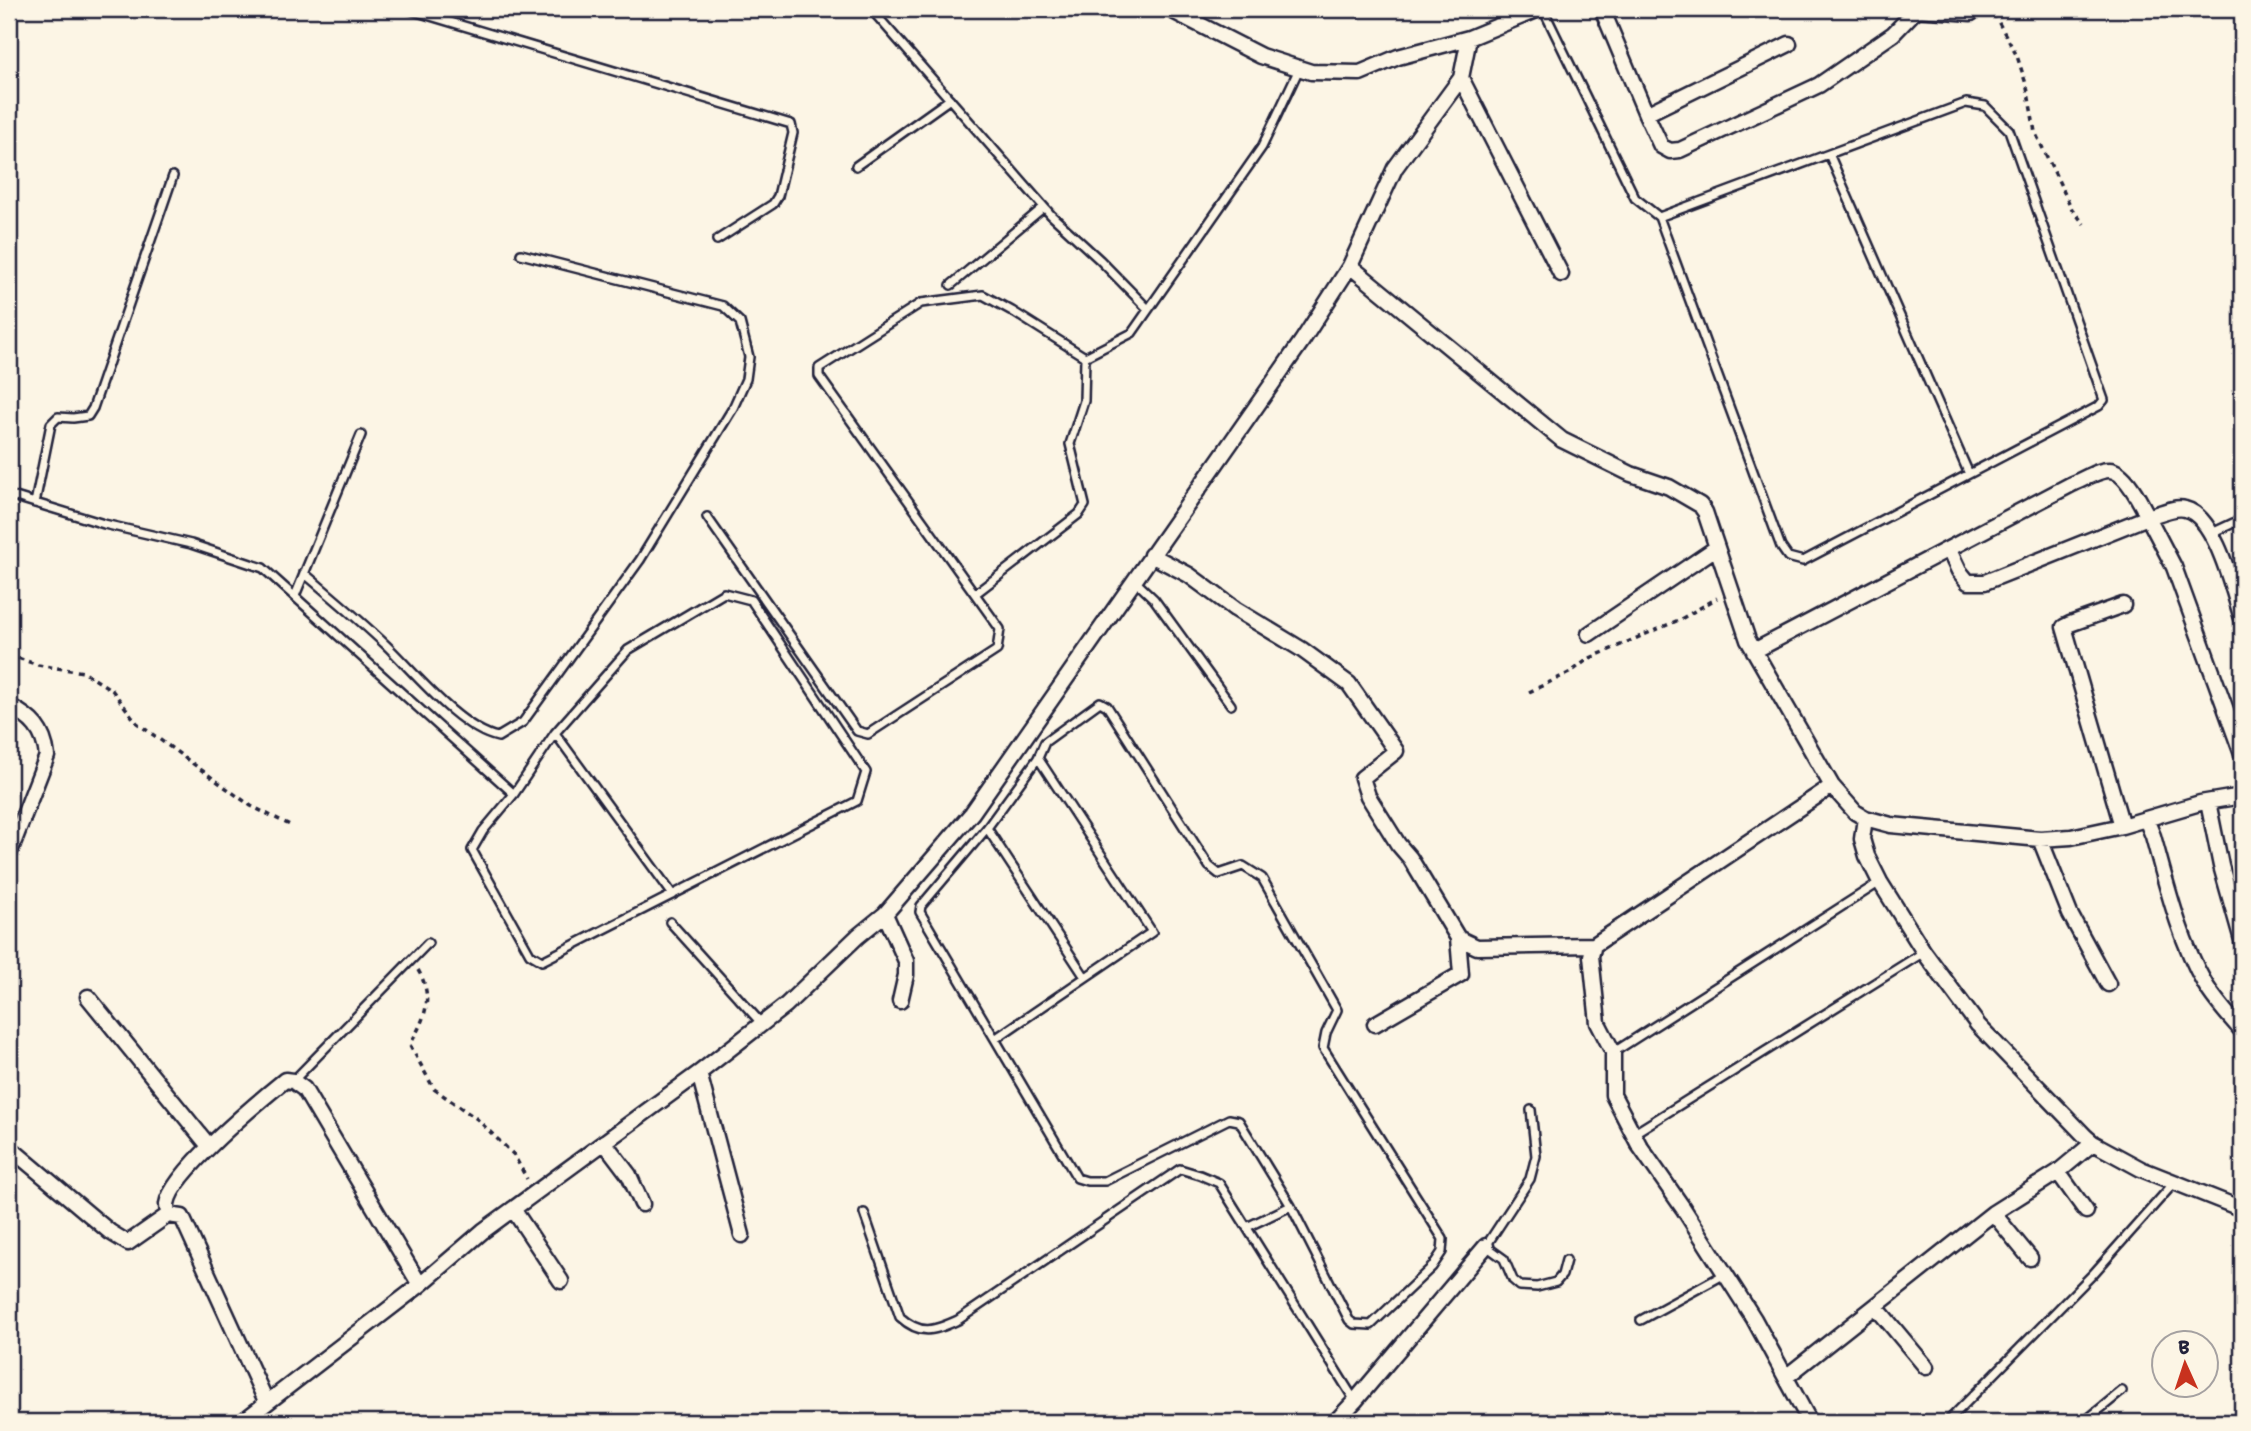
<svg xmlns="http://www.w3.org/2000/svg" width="2251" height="1431" font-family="'Shantell Sans',sans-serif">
  <rect width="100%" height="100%" fill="#fcf5e5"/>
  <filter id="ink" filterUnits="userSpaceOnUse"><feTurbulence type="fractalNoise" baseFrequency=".0143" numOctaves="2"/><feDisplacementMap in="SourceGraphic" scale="14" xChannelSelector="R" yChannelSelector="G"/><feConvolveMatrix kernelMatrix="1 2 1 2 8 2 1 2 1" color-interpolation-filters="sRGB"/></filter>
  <g filter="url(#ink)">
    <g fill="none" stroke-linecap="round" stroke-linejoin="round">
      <defs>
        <path id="lane" d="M407,9l384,115 2,9 -15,63 -5,8 -56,36
          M871,9l180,206 49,45 48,49
          M1543,9l92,189 24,19 307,-114 19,3 24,24 95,270 -5,6 -296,155 -15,-4 -7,-10 -122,-330
          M1829,154l140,320
          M856,166l94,-67
          M951,285l93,-78
          M9,495l95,29 87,20 72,24 251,226
          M35,503l16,-79 7,-7 15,1 15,-2 5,-8 80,-232
          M707,517l150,214 11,3 129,-84 3,-21 -181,-253v-8l102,-65 62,-8 29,16 73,46 47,-24 130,-186 37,-78
          M2212,533l30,-14
          M304,573c28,24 56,47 82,72 29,28 74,84 112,92l25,-15 117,-162 93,-152 13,-29 3,-22 -9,-35 -17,-16 -202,-52
          M1134,580l20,19 77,106
          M724,593l27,7 115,172 -9,29 -315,160 -12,-7 -58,-104 11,-19 31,-37 41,-61 73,-83z
          M975,594l104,-80 6,-9 -15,-61 14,-43 1,-44
          M295,596l66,-161
          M1100,702l7,4 102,160 10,8 24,-8 19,12 75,132 -11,23 -3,15 120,191 -1,13 -10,15 -61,58 -17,-1 -5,-4 -58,-114 -52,-85 -10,-2 -124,62h-18l-10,-3 -157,-266 1,-6 66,-78 51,-70 7,-16z
          M555,733l118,162
          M987,828l98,149
          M670,922l92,102
          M995,1039l157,-107 -114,-174
          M1614,1052l266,-170
          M293,1081l135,-138
          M1531,1110l5,46 -6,23 -44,67 18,13 9,21 7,6 17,1 19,-5 6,-7 4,-15
          M1633,1134l291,-182
          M864,1213l36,104c21,19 34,14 58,3l222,-151 20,6 19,8 136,218
          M1247,1227l44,-21
          M1641,1320l84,-46
          M1947,1422l146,-148 81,-91
          M2084,1422l38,-31"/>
        <path id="street" d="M1169,9l92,47 50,16 49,1 38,-16 71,-19 70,-29
          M1602,9l44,105 15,32 9,5 10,-1 139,-65 74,-51 24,-25
          M1916,9l55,4
          M1461,78l100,196
          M1646,114l143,-70
          M1350,266l212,174 69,34 38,13 31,18 5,7 43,128 84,146 23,26 10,6 26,7 149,14 31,-2 51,-11 78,-23 42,-7
          M1949,550l10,21 9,11h17l163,-65 26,50 68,187
          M1151,555l38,20 46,34 66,40 48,35 47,67 -34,27 6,18 30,48 12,14 48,80 19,9 117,-2
          M1589,634l127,-86
          M1754,651l318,-167c11,-4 25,-14 37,-14 16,0 32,33 39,47 10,-3 27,-11 37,-8 31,7 48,82 57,109
          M9,706c23,12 35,24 38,50l-38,98
          M2208,802l13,64 21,74
          M1865,818l-3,21 5,17 13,26 44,70 54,73 108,112 7,6 48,26 101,40
          M2146,819l7,17c14,50 26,102 52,148 10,17 24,32 37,47
          M2122,826l-58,-199 6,-3 53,-19
          M2040,839l30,75 38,70
          M885,914l21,47v14l-6,26
          M88,997l121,149
          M1375,1024l86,-50 -3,-36
          M699,1073l43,162
          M604,1142l25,33 13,29
          M9,1147l101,85 18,11 40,-28 14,2 84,184
          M2058,1172l35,-29
          M513,1209l48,72
          M1993,1213l37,45
          M168,1215c0,-3 -1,-7 -1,-11 4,-30 92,-103 118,-124l8,1 11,8 116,196
          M1876,1307l50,60
          M1786,1377l207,-164 65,-41 28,39
          M242,1422l178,-137 63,-54 216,-158 87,-68 72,-69 27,-22 87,-101 330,-472 48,-75 45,-98 66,-90 8,-40
          M1335,1422l20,-21 131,-155
          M1810,1422l-56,-103 -71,-111 -44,-63 -26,-50v-43l-15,-29 -7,-67 3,-11 238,-159"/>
      </defs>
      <use href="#lane" stroke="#22223b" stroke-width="12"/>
      <use href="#street" stroke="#22223b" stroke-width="19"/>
      <path stroke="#22223b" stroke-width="3.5" stroke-dasharray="5 5" stroke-linecap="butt" d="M1984,13l10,1 23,42 10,31 8,45 37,77 12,15
        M9,655l29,10 45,7 29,18 25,33 114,83 39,19
        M1529,692l42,-20 17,-13 93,-40 36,-21
        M418,970c17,29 6,49 -8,75l24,44 43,30 37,36 13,24"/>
      <use href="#lane" stroke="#fcf5e5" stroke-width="7"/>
      <use href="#street" stroke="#fcf5e5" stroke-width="14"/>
    </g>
  </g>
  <rect width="2251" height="1431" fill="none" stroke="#fcf5e5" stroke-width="35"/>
  <rect x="18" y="18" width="2216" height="1396" fill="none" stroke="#22223b" stroke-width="2.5" filter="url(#ink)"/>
  <g transform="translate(2185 1364) rotate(357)"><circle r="33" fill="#fcf5e5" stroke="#a5a1a1" stroke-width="2"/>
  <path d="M0-5L12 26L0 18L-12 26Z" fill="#c8321e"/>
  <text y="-10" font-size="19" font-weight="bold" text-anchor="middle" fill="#22223b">B</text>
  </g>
</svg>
